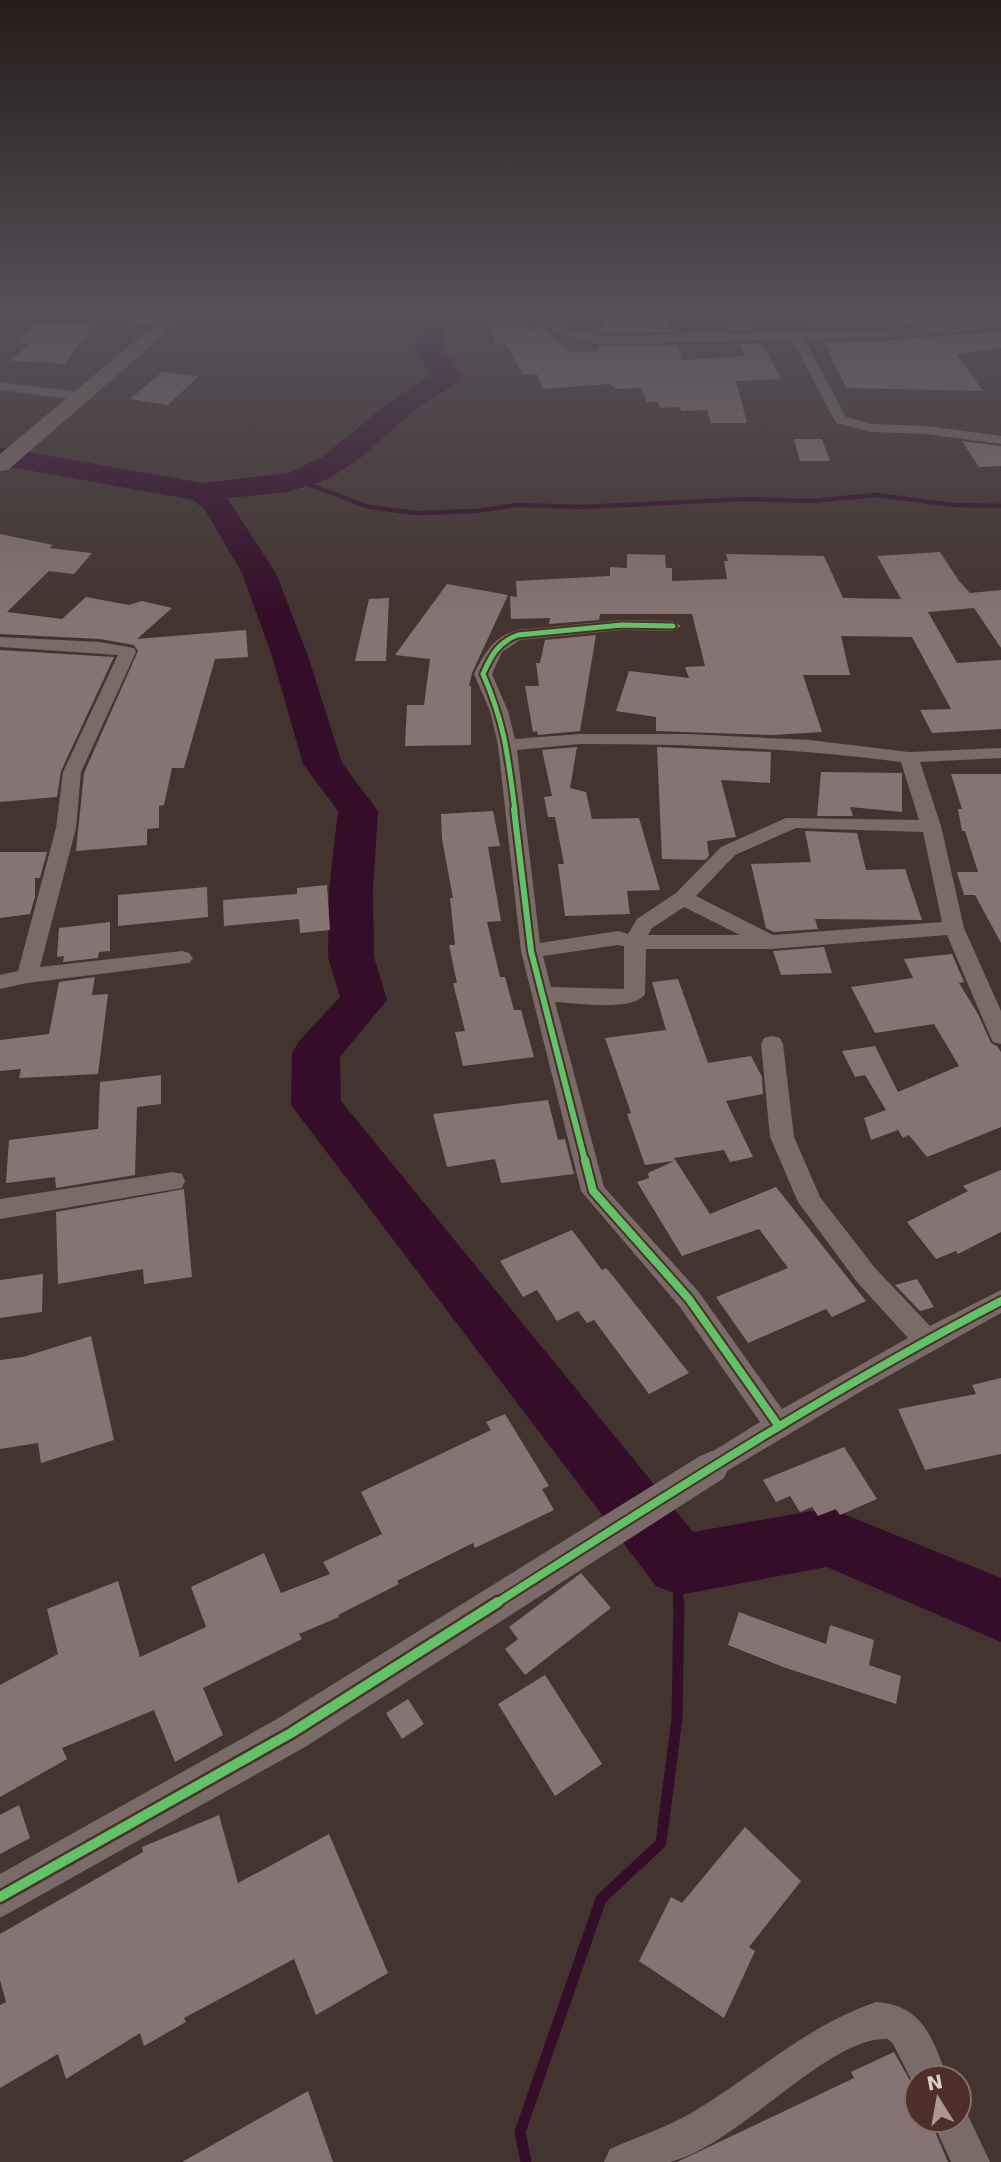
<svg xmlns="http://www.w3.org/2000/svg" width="1001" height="2162" font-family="'DejaVu Sans',sans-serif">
  <rect width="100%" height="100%" fill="#433430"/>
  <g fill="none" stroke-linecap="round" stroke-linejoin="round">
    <path stroke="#340e29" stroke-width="4.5" d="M297,480l72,27 48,6 60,-2 39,-6 67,2 164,-8 66,2 63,-6 78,10 47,1"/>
    <path stroke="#340e29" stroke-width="10" d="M678,1604l1,-39"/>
    <path stroke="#340e29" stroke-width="11" d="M526,2162l-6,-30 81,-233 60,-56 16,-125 2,-116"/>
    <path fill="#340e29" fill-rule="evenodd" d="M430,311h26l-10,15 -5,24 11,9 9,18 -4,6 -42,27 -56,49 -31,20 -40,13 -61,6 49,75 32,83 34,107 36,48 -5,79 1,67 13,43 -47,57 1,44 352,431 136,-24 172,70v64l-174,-75 -148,28 -23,-9 -365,-481 1,-52 7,-12 41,-44 -12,-40 1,-67 9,-79 -35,-47 -31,-108 -30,-83 -37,-63 -12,-10 -193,-35v-18l203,36 85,-10 34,-16 73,-59 37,-24 -18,-22 6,-26z"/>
  </g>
  <path fill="#867373" d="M723,311h22l10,19 -23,1z
    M809,311h185l3,7 -115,9 -65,2z
    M603,318l65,2 4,12 -71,1z
    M526,319l5,11 12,-2 27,24 28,-1 1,-5 78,-1 5,15 63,-4 -6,-12 23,-1 19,36 -45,2 11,42h-36l-4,-13 -26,1 -1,-4 -20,1 -2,-6h-11l-6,-14 -25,1 -6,-5 -67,5 -6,-15 -14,1 -17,-31h-10l-8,-23z
    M34,323l59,2 -28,39 -54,-3 18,-18 -10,-1z
    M1001,331v17l-44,6 26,37 -137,-3 -22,-47h58z
    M162,372l37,4 -31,29 -38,-6z
    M794,439h28l8,22h-30z
    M962,441l39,5v20l-22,1z
    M0,534l53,11 -4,3 43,5 -18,21 -25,-3 -42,41 55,7 24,-22 43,8 13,-4 30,7 -35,31 109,-9 2,27 -33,2 -31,109h-12l-8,37 -5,1v22l-12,1v16l-71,6 8,-78 54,-122 -4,-6 -34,-6 -100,-5z
    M940,552l19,29 11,12 31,-3v58l-27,-40 -46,4 29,51 44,-3v69l-69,4 -12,-23 31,-1 -39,-72 -71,-1 9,39h-47l19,57 -50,3 -116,-4v-14l-40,-6 13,-40 60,7 -4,-11 20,-1 -13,-52h-92l-1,6 -50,4 1,-6 -39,1 -1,-23 7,1 -1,-16 94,-5v-9l17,1v-14l38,1 1,13h6v13l55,-2 -3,-18h4l-2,-7 98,2 19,42 58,1 -24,-43z
    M447,584l61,11 -36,78 -3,13h2v59l-66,1 2,-41h17l6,-46 -35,-4z
    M389,598l-3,63h-31l14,-62z
    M596,635l-16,96 -42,4 -1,-4 -4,1 -8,-46h14l-3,-23h4l5,-23z
    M0,650l114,7 -53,114 -4,26 -57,5z
    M577,747l-7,41 16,4 6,27 47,-1 21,72 -33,1 3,23 -65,2 -7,-52h6l-9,-47h-7l-4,-20 8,-1 -10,-46z
    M657,747l114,5 -1,31 -49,-3 15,57 -29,4 2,15 -4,4 -43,-1z
    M821,772l81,1v39l-52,-5 3,9h-36z
    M951,774h50v169l-26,-48h-11l-7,-23h21l-13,-41h-3l-4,-22h4z
    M493,811l7,35 -12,1 13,74 -14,1 13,55h5l9,33h7l13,47 -71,9 -8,-34 10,-1 -12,-48h4l-8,-38h6l-5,-47h3l-11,-59 -1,-25z
    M805,831l52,2 9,37 39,-1 17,51 -107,-1 3,10 -44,3 -8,-4 -15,-64 60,-2z
    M0,852h47l-7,26h-5v19l-5,17 -30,4z
    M327,885l3,45 -30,3 -1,-14 -75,7 -1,-26 74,-6v-6z
    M207,887l1,30 -90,9v-31z
    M110,922v29l-11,1 -1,6 -35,4 1,-6 -7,1 2,-29z
    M824,947l8,26 -51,2 -8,-24z
    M952,954l12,28 -5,1 19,31 13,29 6,3 4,6v75l-74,30 -18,-22 -6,3 -5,-8 -27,10 -7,-22 22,-8 -21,-35 -10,2 -13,-26 33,-5 23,46 61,-26 -25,-42 -59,9 -24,-46 62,-9 -9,-19z
    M95,977l-3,18 16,-1 -10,80 -79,4 2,-9 -21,2v-31l49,-6 10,-52z
    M678,979l30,84 43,-7 11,21 1,17 -37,7 27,56 -23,5 -6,-12 -50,8 36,56 66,-27 90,114 -34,16 -6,-8 -78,34 -32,-46 72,-29 -29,-39 -77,27 -45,-74 12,-4 -1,-5 26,-12 -29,4 -18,-51 4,-1 -26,-75 61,-8 -14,-48z
    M161,1075v29l-24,3 -2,68 -79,13 -1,-11 -49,6 3,-43 89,-11 2,-47z
    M548,1100l10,40 7,-1 9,35 -73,9 -6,-24 -48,8 -14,-53z
    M1001,1170v62l-43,22 -2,-3 -20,8 -29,-37 61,-31 -5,-5z
    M184,1189l8,88 -48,7 -1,-15 -85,15 -2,-72z
    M572,1230l30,40 4,-2 7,8 76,97 -40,21 -55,-74 -7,3 -9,-12 -21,10 -20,-31 -14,7 -23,-36z
    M43,1274l-1,38 -42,6v-38z
    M917,1279l17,28 -14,4 -25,-26z
    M91,1336l23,104 -73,23 -3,-20 -38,6v-89l23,-3z
    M1001,1378v76l-76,16 -27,-61 78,-15 -4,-9z
    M505,1414l44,72 -7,3 12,21 -79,38 -2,-5 -76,38 2,3 -61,31 1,2 -40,17 3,5 -99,49 20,47 -48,27 -21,-52 -92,38 5,11 -67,38v-112l58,-31 -11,-45 71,-28 22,76 66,-30 -15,-40 73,-34 17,40 49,-19 -7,-12 59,-28 -21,-42 130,-62 -5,-8z
    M844,1447l33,52 -37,16 -4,-6 -18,7 -6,-9 -12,5 -10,-16 -14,6 -13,-22z
    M581,1573l30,35 -86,67 -20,-26 13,-10 -9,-12z
    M739,1612l87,32 4,-19 44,15 -5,25 32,11 -5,28 -113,-37 -55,-22z
    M545,1675l57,89 -47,32 -57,-92z
    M408,1699l16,25 -22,15 -16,-26z
    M19,1805l11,33 -30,16v-39z
    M219,1815l19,68 91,-49 59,139 -72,42 -22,-56 -110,59 2,4 -42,24 -4,-13 -74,46 -8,-25 -58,34v-83l6,-3 -6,-22v-46l143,-82 -1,-5z
    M745,1827l56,54 -52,66 6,4 -31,67 -85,-57 32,-64 11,6z
    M894,2052l23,41v27h13l18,42h-271l177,-84 -3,-6z
    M308,2091l25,71h-151z"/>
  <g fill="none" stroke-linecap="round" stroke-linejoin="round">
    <path fill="#786b68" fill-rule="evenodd" d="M64,311h41l64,7 6,4 -6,4 -99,-11z
      M519,311h15l31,17 36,8 281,-6 119,-10v8l-119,10 -78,1 42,78 26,7 54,2 75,10v8l-75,-10 -54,-2 -36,-9 -44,-83 -191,4 -44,-11z
      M0,382l78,10 7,4 -7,4 -78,-10z
      M622,620l51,1 8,5 -8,5 -51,-1 -102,10 -18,12 -10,22 16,37 7,28 65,-5h107l123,6 99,12 92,-4v10l-81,4 21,64 23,102 37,83v33l-8,-2 -3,-6 -43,-101 -176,14h-125l-1,45c-11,18 -70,9 -90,8l49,185 94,104 84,118 126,-71 -51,-56 -59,-80 -28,-65 -9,-93 3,-6 8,-2 8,2 3,6 11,93 26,60 55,71 55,58 71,-36v23l-136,76 -153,91 -10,-4 -4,-9 4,-9 58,-36 -80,-115 -99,-116 -60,-240 -23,-206 -8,-34 -16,-37c11,-22 20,-38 44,-44zM580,744c108,0 214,4 321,18l18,58 -133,-2 -65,29 -45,46 -39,26 -9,15 -10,-3 -78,12 -23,-193zM796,828l127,4 19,90 -169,13 -77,-39 39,-41zM684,907l56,28h-92l4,-7zM618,945l6,1v43l-73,-2 -8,-31z
      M0,637l100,5 34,6 2,4 -55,120 -5,56 -36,139 142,-16 7,2 4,5 -4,5 -162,20 -27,6v-14l18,-4 38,-143 7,-56 55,-117 -118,-8z
      M173,1172l9,2 3,7 -3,7 -182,31v-20z
      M876,2002c48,3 56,37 72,76h-31v13l-24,-47 -5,-5c-60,-4 -151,108 -219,123 -20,0 -45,0 -65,0l6,-13c27,-12 57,-22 83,-37 62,-37 113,-86 183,-110z
      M959,2105l5,2 26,55h-39l-19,-42h27z"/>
    <path fill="#786b68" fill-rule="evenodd" d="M712,1451l12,5 5,11 -5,11 -419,269 -305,171v-44l277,-155 423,-263z"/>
    <path fill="#7d6d66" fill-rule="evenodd" d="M171,311h20l-183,159 -8,1v-17z"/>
    <defs>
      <path id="cycleway-far3" d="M515,811c-7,-54 -10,-87 -32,-137 8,-18 15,-32 35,-39l104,-10 51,1"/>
      <path id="cycleway-far2" d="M514,809l17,142 54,210"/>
      <path id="cycleway-far1" d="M585,1160l8,31 96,108 89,126
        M495,1604c166,-105 331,-212 506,-303"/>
      <path id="cycleway" d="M0,1897l291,-164 207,-131"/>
    </defs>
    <use href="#cycleway-far3" stroke="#4b2f28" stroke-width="9"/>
    <use href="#cycleway-far2" stroke="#4b2f28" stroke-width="10"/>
    <use href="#cycleway-far1" stroke="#4b2f28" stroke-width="12"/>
    <use href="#cycleway" stroke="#4b2f28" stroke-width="15"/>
    <use href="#cycleway-far3" stroke="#61c268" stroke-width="5"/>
    <use href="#cycleway-far2" stroke="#61c268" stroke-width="6"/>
    <use href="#cycleway-far1" stroke="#61c268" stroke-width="8"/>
    <use href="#cycleway" stroke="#61c268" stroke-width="10"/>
  </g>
  <linearGradient id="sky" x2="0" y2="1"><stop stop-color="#251d1a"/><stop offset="0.51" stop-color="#555059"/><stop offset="1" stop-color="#555059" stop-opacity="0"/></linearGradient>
  <rect width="1001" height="614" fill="url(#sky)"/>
  <g transform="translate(938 2099) rotate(349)"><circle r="33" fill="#4b2f28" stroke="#866e68" stroke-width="2"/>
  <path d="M0-5L12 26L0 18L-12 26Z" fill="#a89793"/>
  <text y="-10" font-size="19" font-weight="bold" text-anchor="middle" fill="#dfcdc9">N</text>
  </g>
</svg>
